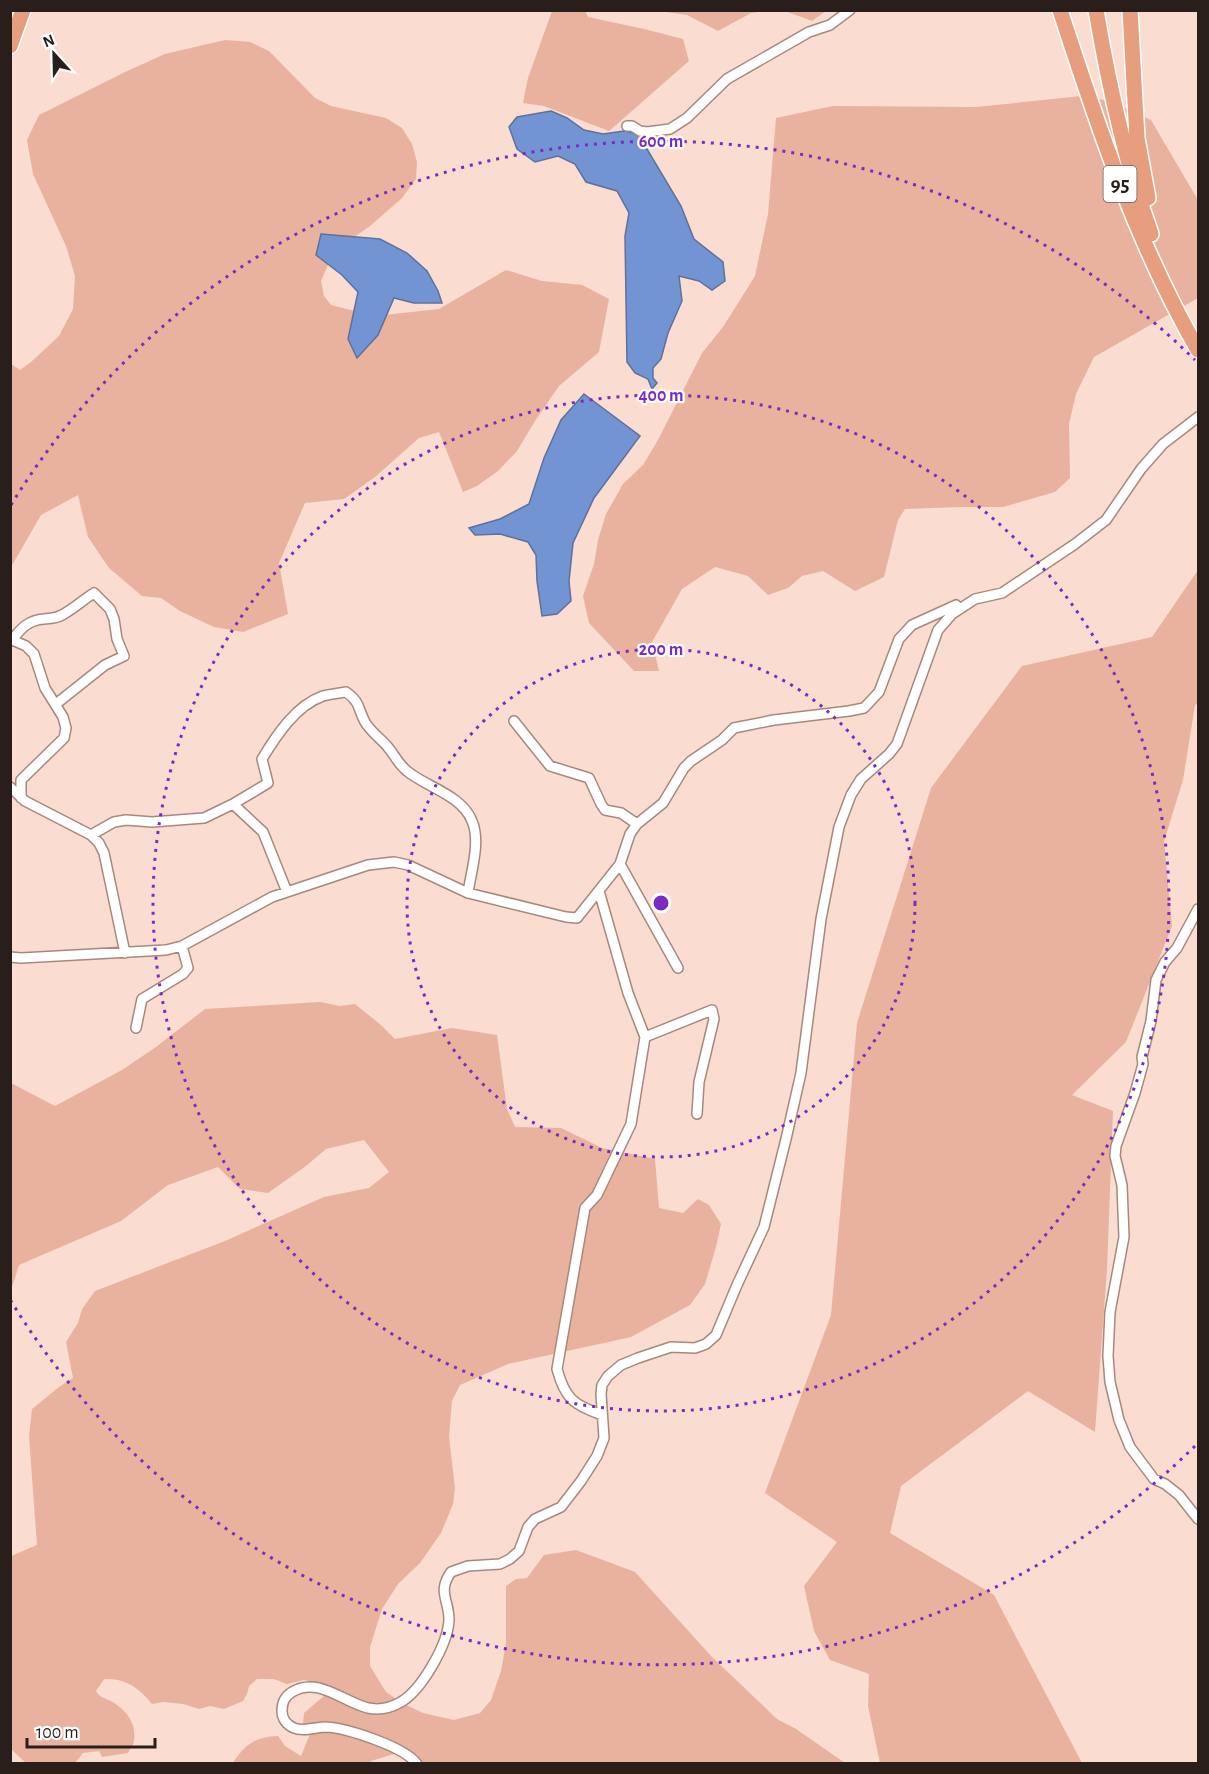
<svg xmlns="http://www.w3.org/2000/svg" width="1209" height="1774" font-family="'Alegreya Sans',sans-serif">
  <rect width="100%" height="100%" fill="#fbdcd0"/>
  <path fill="#e9b29e" d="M552,11h33l3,6 56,12 39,10 6,22 -80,70 -65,-25 -21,-3 5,-25z
    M660,11h106l-15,2 -33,18 -31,-16z
    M785,11h41l-14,10z
    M225,40l25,2 19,9 46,47 16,8 55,12 16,10 10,16 5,18 -1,17 -14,19 -32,28 -36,25 -13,30 3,15 7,9 44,11 64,-7 67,-39 36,11 40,4 27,14 -10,53 -40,34 -24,35 -18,30 -19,20 -21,15 -14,6 -24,-60 -20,6 -44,39 -31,22 -39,4 -26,60 9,51 -45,18 -29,-5 -34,-16 -19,-13 -19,-2 -33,-28 -21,-31 -10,-42 -37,20 -30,52v-203l9,6 11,-8 28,-26 14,-27 2,-33 -9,-30 -33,-72 -6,-34 12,-25 86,-43 40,-18z
    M1082,96l27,5 42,19 47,80v98l-104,59 -18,37 -7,30 1,54 -15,14 -52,15h-42l-56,2 -7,11 -14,57 -29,14 -32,-20 -21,5 -14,12 -20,7 -20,-19 -33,-9 -33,22 -30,53 7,29h-25l-45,-48 -6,-27 11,-32 4,-24 8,-26 17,-30 20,-19 15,-25 44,-87 21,-26 32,-51 13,-62 8,-96 57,-12 143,1z
    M1198,570v133l-3,2 -12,75 -19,61 8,85 -46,116 -54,53 41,16 -6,158 -12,163 -67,-41 -127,95 -11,47 104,62 88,168h-202l-12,-57 1,-32 -39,-14 -16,-29 -10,-45 33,-44 -72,-49 66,-178 26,-292 74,-235 91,-122 130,-29z
    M320,1002l20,4 15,-2 26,21 14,14 57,-11 45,7 10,74 8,18 46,1 41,20 53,11 4,49 24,5 15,-14 11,6 12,19 -5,23 -11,37 -15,21 -59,32 -123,27 -48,21 -8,16 -3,36 6,51 -2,16 -12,29 -21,30 -22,21 -16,25 -12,38v19l16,26 16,11 21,10 31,7 26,-7 11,-13 10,-29 5,-28v-57l10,-7 11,-1 17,-23 32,-5 59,22 77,85 65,62 19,10 49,34 -420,1 -31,-10 -23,7 -1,2h-137c11,-18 22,-26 45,-27l7,10 16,10 9,-22 -7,-11 1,-10 20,-17 1,-12 -21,-4 -17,4 -13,-5h-17l-8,7 -2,8 -4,7 -19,8 -14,-3 -11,3 -16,-5 -19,-2 -12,2c-13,-16 -26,-26 -48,-25l-8,12c4,7 9,7 15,10 14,8 26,22 23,39 0,4 -4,9 -6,13l-26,4 -3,-6 -16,2 -8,10 -48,1 -16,-15v-193l26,-11 -8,-109 3,-27 27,-22 14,-9 -7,-36 12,-19 4,-14 13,-18 130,-50 99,-44 45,-9 20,-16 -25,-32 -38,9 -20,17 -38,27 -28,-4 -22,-22 -50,18 -47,36 -102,44 -8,25v-207l44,23 67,-36 34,-23 49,-38z"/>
  <path fill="#7394d3" stroke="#5d719c" stroke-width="1.5" d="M551,111l16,7 17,12 19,4 21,-3 14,3 43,72 13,33 29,23 2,19 -13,9 -13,-9 -20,-5 3,25 -14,32 -7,26 -8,9v10l4,5 -5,6 -4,-10 -13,-6 -8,-11 -2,-126 4,-23 -12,-22 -31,-9 -11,-18 -17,-8 -23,6 -18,-13 -8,-22 8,-10z
    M321,234l59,5 27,14 20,18 11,20 4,12h-28l-20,-5 -16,37 -21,23 -9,-19 10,-47 -16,-17 -26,-20z
    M584,394l56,42 -46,62 -21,45 -4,38 2,20 -14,13 -15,2 -5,-35 -1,-26 -8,-13 -28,-8 -25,1 -6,-7 31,-9 29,-15 15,-46 17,-38z"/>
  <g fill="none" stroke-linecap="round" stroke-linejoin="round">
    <defs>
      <path id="minor" d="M627,126h5l8,5 7,1 23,-3 17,-11 40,-39 82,-47 21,-7 20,-15
        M10,639l16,7 8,8 11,34 18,29 3,11 -2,10 -43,42v18
        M13,639c8,-11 16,-19 31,-20 7,-1 11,0 18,-4 11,-6 21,-15 32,-22l16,16 4,10 3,20 7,17 -19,9 -49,39
        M514,721l36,45 39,12 12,26 4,6 16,3 16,11
        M10,787l15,14 66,34 8,8 5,10 21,100
        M233,804l30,28 24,60
        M91,835l23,-13 12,-2 26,2 52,-4 29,-14 35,-21 -6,-24c14,-23 34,-54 61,-63 8,-2 16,-3 23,-4 15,11 11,15 19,30 5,9 15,16 22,24 7,8 12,19 20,25 19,16 55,24 65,50 9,21 -1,50 -4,72
        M620,864l58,104
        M599,891l29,102 17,44 -14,87 -34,71 -12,13 -28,161c8,30 17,36 45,46
        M1198,909l-21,39 -12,14 -9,18 -5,41 -9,36 1,7 -8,29 -19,53 -1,10 7,29 2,52 -14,75 -2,44 2,26 9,38 11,27 24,32 11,5 14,11 19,24
        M10,957l11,1 145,-8 16,-4 90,-49 96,-32 26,-3 14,3 60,28 98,24 11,1 43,-54 10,-30 7,-10 26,-21 21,-35 7,-7 31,-21 12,-12 40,-8 75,-9 15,-3 15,-16 20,-53 13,-14 44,-20 3,4
        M136,1028l6,-29 41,-25 5,-6 -6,-22
        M645,1037l67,-27 2,9 -15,63 -2,32
        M417,1764c-12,-17 -70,-36 -91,-37 -10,0 -23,5 -32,1 -7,-3 -12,-9 -12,-17 0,-8 2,-14 10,-19 26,-16 51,10 76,16 10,2 22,0 31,-5 22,-11 49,-59 50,-83 0,-21 -12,-28 2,-48l17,-6 32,-2 10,-5 9,-8 9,-24 7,-8 26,-12 20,-26 16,-25 7,-18 -3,-44 1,-9 6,-9 13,-11 17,-7 33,-11 24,1 11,-4 10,-9 21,-50 27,-58 22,-88 15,-66 20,-154 18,-92 12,-32 10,-16 28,-25 8,-10 41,-114 14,-16 23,-15 27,-6 73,-49 31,-24 35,-51 22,-25 35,-27"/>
      <path id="primary" d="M1060,10c38,117 77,234 138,340
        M1096,10c13,77 29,151 55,224
        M1130,10l7,128 11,60
        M10,46l13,-36"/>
    </defs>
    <use href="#minor" stroke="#a6897e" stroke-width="12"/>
    <use href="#primary" stroke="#fff" stroke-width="18"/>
    <use href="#minor" stroke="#fff" stroke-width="9"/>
    <use href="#primary" stroke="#e69e7f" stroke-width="15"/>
  </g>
  <g fill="none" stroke="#7b2cbf" stroke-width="3" stroke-dasharray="3 6">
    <circle cx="661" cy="903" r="254"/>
    <circle cx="661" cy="903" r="508"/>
    <path d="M1195 1446A762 762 0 0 1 11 1301M11 505A762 762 0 0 1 1195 360"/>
  </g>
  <g text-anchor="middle" stroke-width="4.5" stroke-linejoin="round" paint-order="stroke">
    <rect fill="#fff" stroke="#69625f" stroke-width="1.5" x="1103.5" y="166" width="33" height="36" rx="4.5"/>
    <g font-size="21" font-weight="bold" fill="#291e1a">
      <text x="1120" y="191">95</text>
    </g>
  </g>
  <circle cx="661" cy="903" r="9" fill="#7b2cbf" stroke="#fff" stroke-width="3"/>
  <g font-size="18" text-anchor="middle" font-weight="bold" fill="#7b2cbf" stroke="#fff" stroke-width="4.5" stroke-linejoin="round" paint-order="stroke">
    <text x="661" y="147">600 m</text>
    <text x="661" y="401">400 m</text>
    <text x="661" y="655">200 m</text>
  </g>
  <rect width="1209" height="1774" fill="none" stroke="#291e1a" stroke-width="24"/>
  <g transform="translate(54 54) rotate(338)" stroke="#ffffff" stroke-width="4.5" paint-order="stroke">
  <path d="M0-4.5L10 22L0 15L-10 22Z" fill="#291e1a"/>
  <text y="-9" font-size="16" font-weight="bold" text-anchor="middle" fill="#291e1a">N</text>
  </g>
  <path d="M27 1738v9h128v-9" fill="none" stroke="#291e1a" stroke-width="3"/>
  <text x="36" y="1738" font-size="18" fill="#291e1a" stroke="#ffffff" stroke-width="4.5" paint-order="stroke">100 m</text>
</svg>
